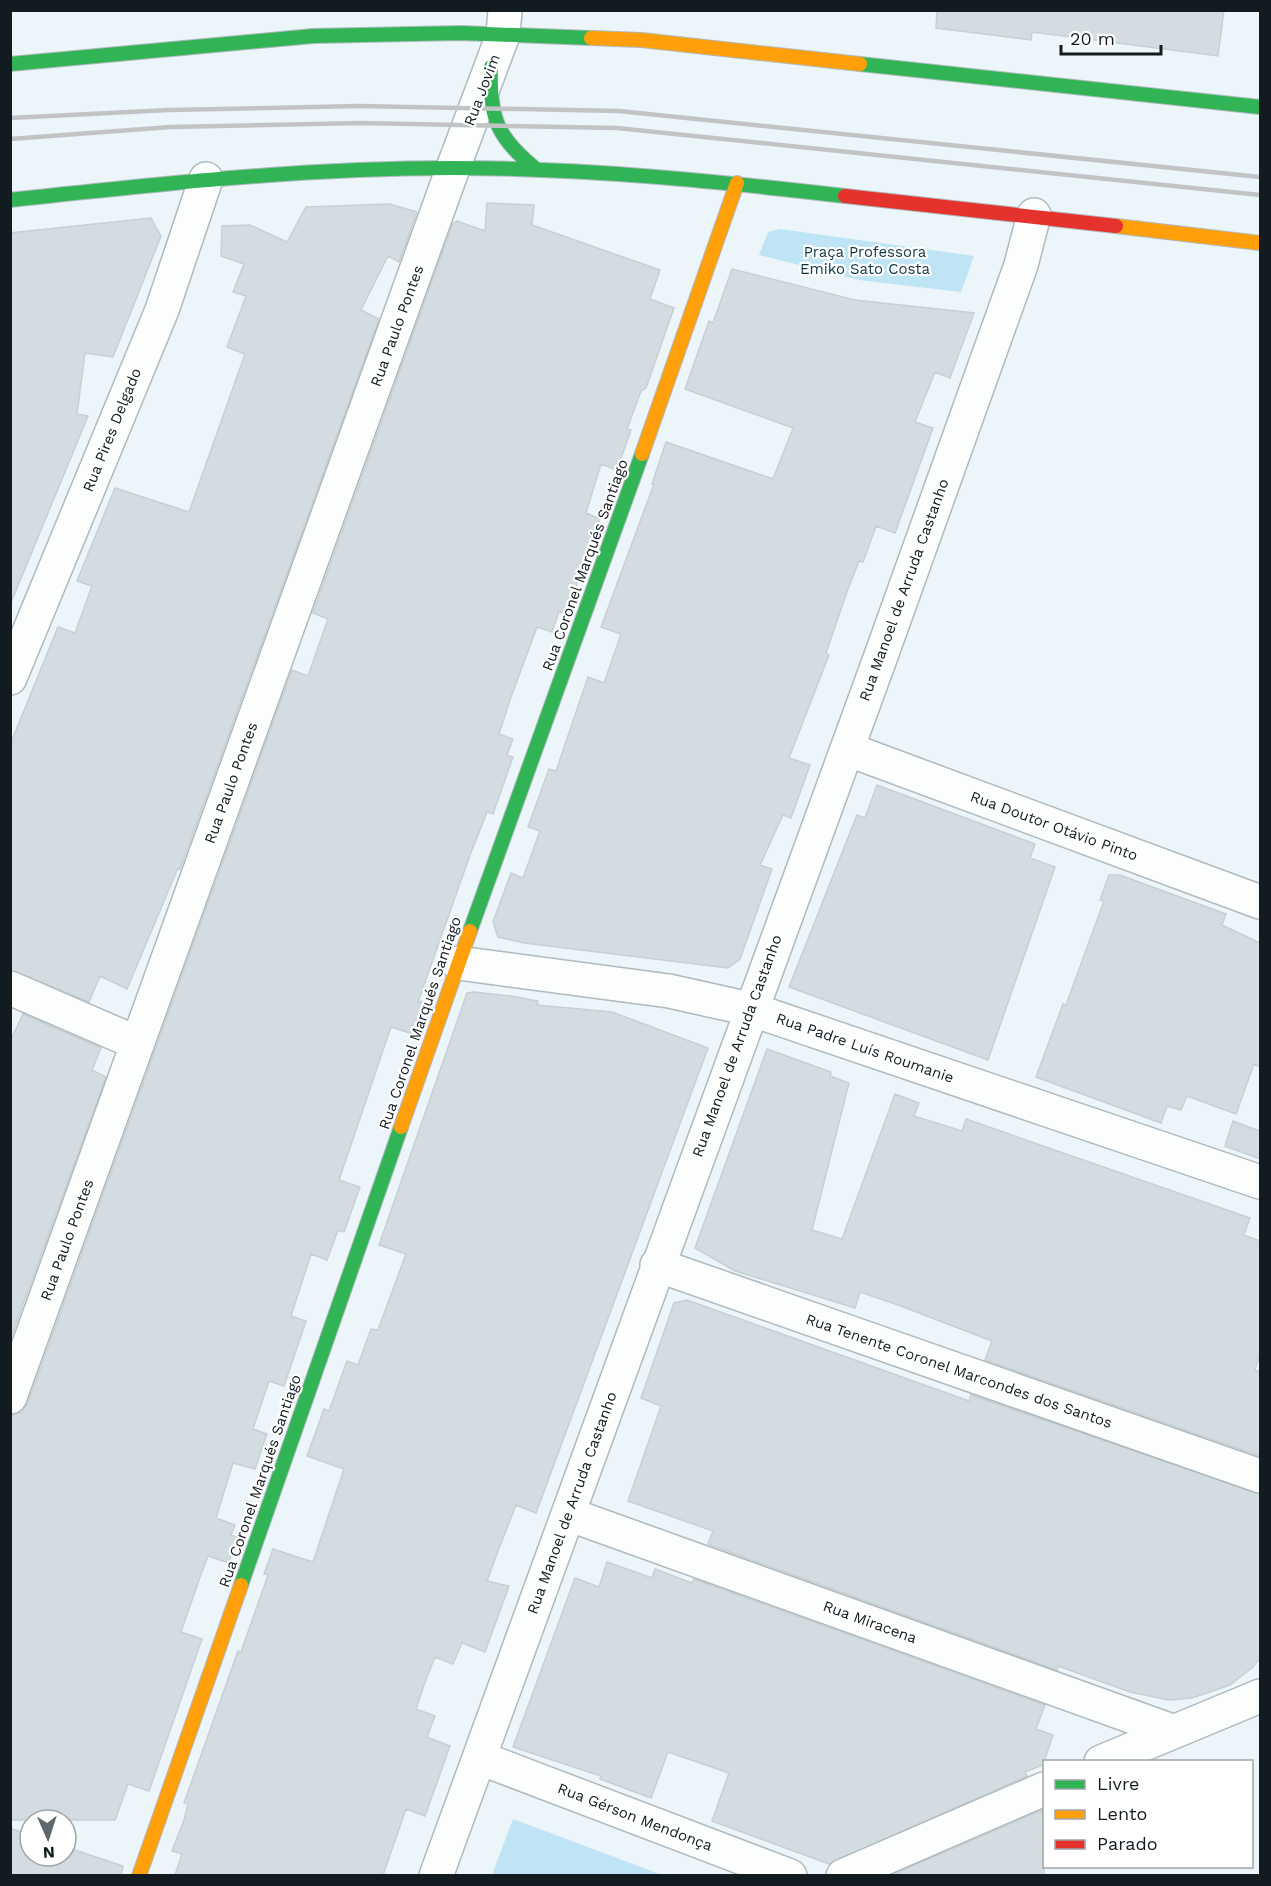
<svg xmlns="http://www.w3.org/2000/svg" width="1271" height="1886" font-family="'Work Sans',sans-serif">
  <rect width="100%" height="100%" fill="#ecf5f9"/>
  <path fill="#bee4f5" d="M780,229l194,27 -13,36 -102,-12 -100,-25 9,-23z
    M513,1819l149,56h-170z"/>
  <path fill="#d3dce0" stroke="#c7d0d4" stroke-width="1.5" d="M937,10h287l-6,46 -186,-24 -1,8 -95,-12z
    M487,203l47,2 -2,20 128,45 -10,29 24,9 -28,80 -5,3 -14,38 4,1 -14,40 -16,-6 -15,49 14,6 -34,95 -7,-3 -7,21 -15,-5 -26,70 -12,37 14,5 -6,16 6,2 -20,57 -6,-2 -17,43 -52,147 7,-1 -12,33 -22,-7 -52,153 21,7 -16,45 -6,-2 -11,30 -16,-6 -20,62 15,5 -22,65 -15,-5 -16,48 14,5 -12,35 -22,-6 -17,55 19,7 -4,10 6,2 -8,26 -21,-7 -8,21 -19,55 21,7 -53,152 -21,-7 -13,36h-105v-405l12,-3 6,-9 264,-733 16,6 20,-57 -15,-6 140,-390 4,-2 28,10z
    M389,204l28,8 -18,50 -11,-6 -27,54 18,9 -199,550 -2,-1 -51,121 -27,-13 -11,26 -79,-32v-225l48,-118 17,6 17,-47 -15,-5 38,-93 74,24 56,-158 -18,-7 19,-51 -13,-4 11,-28 -23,-8 1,-30 28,-1 37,17 19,-35z
    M151,218l10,18 -48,121 -28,-4 -8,61 11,2 -78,189v-372z
    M732,269l123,31 119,13 -24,65 -15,-6 -20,50 18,6 -38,105 -19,-7 -13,36 -4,-1 -11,28 -22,64 3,2 -40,103 21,7 -19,53 -8,-3 -23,50 12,4 -32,90 -12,9 -204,-25 -26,-6 -5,-15 18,-49 12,5 17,-47 -12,-4 21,-58 7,2 32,-94 16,6 17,-49 -20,-7 53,-143h-2l14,-42 107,37 20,-51 -108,-39 24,-68 4,2z
    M877,785l158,59 -5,14 25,9 -67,193 -199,-73 68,-172 8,3z
    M1109,875h11l106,39 -4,11 38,18v124l-6,-3 -18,50 -49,-18 -6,14 -14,-4 -6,17 -125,-46 27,-73 3,1 38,-104 -4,-1z
    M474,992l37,4 27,5 -1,4 75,7 96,36 -172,465 -20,-8 -18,46 -11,30 22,5 -24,66 -23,-9 -9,21 -18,-7 -10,25 -9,27 19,7 -8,21 23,9 -25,70 -19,-7 -23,66h-208l7,-21 -10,-3 12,-31 4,-16 -4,-1 54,-152 3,1 27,-77 -4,-1 9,-25 40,13 31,-93 -37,-13 17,-47 5,2 18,-50 11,4 13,-36 7,1 28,-76 -27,-9 88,-252z
    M23,1014l78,34 -9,22 14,7 -96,263v-298z
    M767,1049l64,23 -1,4 19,7 -37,147 30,9 53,-145 24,9 -5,13 48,15 4,-12 284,99 -6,17 16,6v113l-5,16 5,2v84l-275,-96 7,-19 -94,-36 -38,-13 -5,16 -120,-37 -40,-23z
    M1233,1121l27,10v28l-35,-13z
    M687,1300l282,101 2,-6 289,99v164l-7,9 -23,18 -38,13 -23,2 -39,-8 -72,-26 -1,4 -349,-126 5,-13 -85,-30 33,-95 -20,-8 33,-95z
    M607,1562l45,16 3,-9 37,14 2,-4 351,126 -9,24 17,6 -10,30 -18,7 2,4 -198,88 -117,-43 17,-48 -61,-21 -17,46 -51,-19 1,-3 -88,-29 62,-169 24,9z
    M1042,1810l2,7v58h-153z
    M10,1828l20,7v21h36v-9l57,19 -2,9h-111z"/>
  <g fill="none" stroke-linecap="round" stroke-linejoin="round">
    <defs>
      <path id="street" d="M10,678l152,-368 44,-131
        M847,749l413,153
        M458,963l211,28 81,18 510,173
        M10,988l127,55
        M657,1265l603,211
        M10,1397l443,-1229 50,-133 2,-25
        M568,1514l604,217
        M480,1758l310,118
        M1101,1762l159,-66
        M436,1876l446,-1223 139,-388 13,-50
        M843,1876l201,-87"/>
      <path id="fast" d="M10,64l303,-28 148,-3 130,5
        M860,64l400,43
        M491,67c-2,51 6,71 46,103
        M10,200c147,-16 294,-32 442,-32 132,0 263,13 393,28
        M470,931l172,-477
        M241,1585l160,-458"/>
      <path id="slow" d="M591,38l50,2 219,24
        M1116,226l144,17
        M642,454l95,-271
        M401,1127l69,-196
        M139,1876l102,-291"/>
      <path id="jam" d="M845,196l271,30"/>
    </defs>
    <use href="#street" stroke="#b0b9bd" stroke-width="36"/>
    <use href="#fast" stroke="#b0b9bd" stroke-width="16"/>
    <use href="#slow" stroke="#b0b9bd" stroke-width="16"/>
    <use href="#jam" stroke="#b0b9bd" stroke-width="16"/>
    <use href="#street" stroke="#fcfefe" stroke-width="33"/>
    <use href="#fast" stroke="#30b455" stroke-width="14"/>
    <use href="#slow" stroke="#ff9f0a" stroke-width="14"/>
    <use href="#jam" stroke="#e5322d" stroke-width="14"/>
    <path stroke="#c1c3c4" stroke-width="4.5" d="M10,118l159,-8 190,-4 260,5 641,66
      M10,139l161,-12 189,-4 257,5 643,67"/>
  </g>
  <g text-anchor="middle" stroke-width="4.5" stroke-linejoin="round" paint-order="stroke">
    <g font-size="15" fill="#121c20" stroke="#fff">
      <text transform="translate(482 90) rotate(-69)" y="5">Rua Jovim</text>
      <text transform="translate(397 326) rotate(-70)" y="5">Rua Paulo Pontes</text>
      <text transform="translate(112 430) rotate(-68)" y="5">Rua Pires Delgado</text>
      <text transform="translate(585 565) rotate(-70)" y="5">Rua Coronel Marqués Santiago</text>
      <text transform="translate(904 590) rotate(-70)" y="5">Rua Manoel de Arruda Castanho</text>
      <text transform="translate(231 783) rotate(-70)" y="5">Rua Paulo Pontes</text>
      <text transform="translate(1054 826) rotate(20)" y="5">Rua Doutor Otávio Pinto</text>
      <text transform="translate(420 1023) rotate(-71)" y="5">Rua Coronel Marqués Santiago</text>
      <text transform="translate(737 1046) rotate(-70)" y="5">Rua Manoel de Arruda Castanho</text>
      <text transform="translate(865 1048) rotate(19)" y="5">Rua Padre Luís Roumanie</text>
      <text transform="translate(67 1240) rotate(-70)" y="5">Rua Paulo Pontes</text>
      <text transform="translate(959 1371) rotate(19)" y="5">Rua Tenente Coronel Marcondes dos Santos</text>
      <text transform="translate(260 1481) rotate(-71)" y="5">Rua Coronel Marqués Santiago</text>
      <text transform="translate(572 1503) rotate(-70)" y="5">Rua Manoel de Arruda Castanho</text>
      <text transform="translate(870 1622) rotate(20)" y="5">Rua Miracena</text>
      <text transform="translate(635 1817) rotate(21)" y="5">Rua Gérson Mendonça</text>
    </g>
    <g font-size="15" fill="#0e3746" stroke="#fff">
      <text x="865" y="257">Praça Professora<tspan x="865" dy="17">Emiko Sato Costa</tspan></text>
    </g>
  </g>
  <rect width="1271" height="1886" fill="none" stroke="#121c20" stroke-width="24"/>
  <rect x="1043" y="1760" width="210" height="108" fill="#ffffff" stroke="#a0a4a6" stroke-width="1.5"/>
  <rect x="1055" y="1780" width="30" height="9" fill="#30b455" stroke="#a0a4a6" stroke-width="1.5"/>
  <text x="1097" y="1790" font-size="18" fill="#121c20">Livre</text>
  <rect x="1055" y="1810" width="30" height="9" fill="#ff9f0a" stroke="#a0a4a6" stroke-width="1.5"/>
  <text x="1097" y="1820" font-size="18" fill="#121c20">Lento</text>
  <rect x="1055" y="1840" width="30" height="9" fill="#e5322d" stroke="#a0a4a6" stroke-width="1.5"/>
  <text x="1097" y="1850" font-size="18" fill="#121c20">Parado</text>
  <g transform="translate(48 1838) rotate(177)"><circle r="28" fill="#ffffff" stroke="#a0a4a6" stroke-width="1.5"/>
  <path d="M0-4.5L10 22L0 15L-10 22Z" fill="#5e686c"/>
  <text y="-9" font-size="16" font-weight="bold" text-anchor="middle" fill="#121c20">N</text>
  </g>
  <path d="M1061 45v9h100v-9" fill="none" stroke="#121c20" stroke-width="3"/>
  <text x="1070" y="45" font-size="18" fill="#121c20" stroke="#ffffff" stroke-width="4.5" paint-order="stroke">20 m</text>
</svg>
